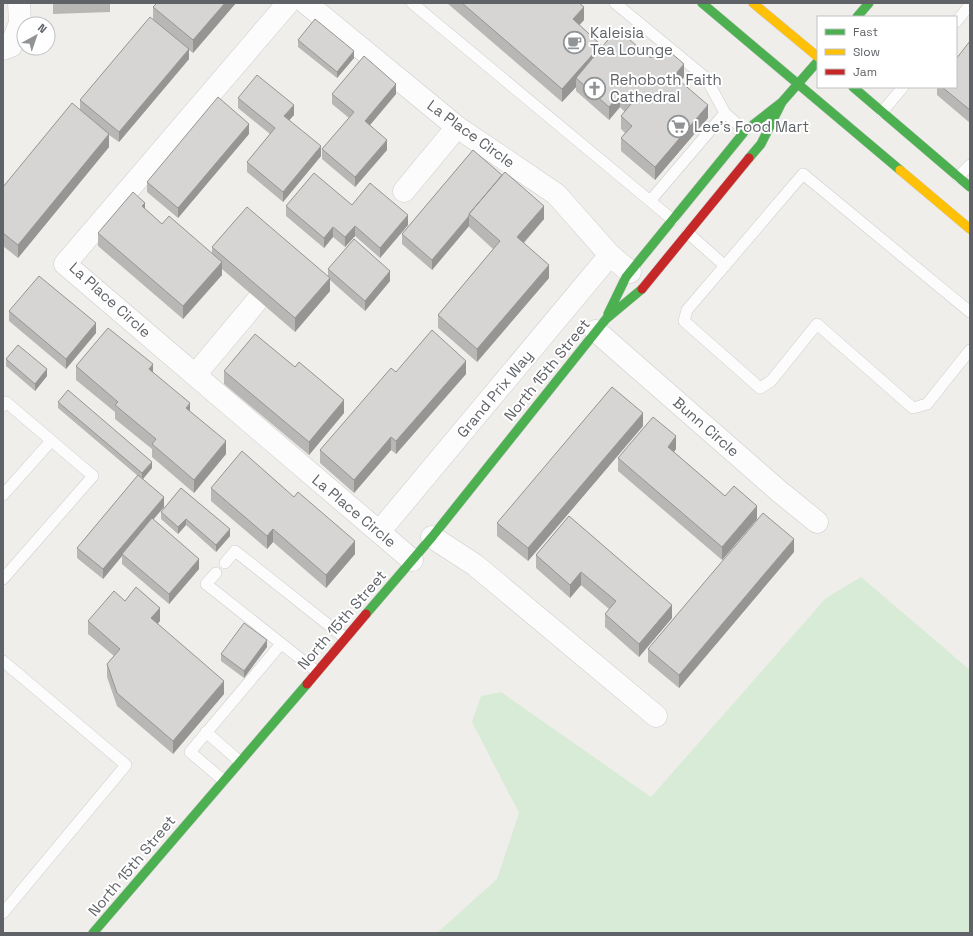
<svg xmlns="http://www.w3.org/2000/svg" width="973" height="936" font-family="'Space Grotesk',sans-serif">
  <rect width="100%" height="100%" fill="#efeeea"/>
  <path fill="#d8ebd6" d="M861,577l109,93v263h-533l60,-54 22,-66 -47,-91 9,-26 20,-4 150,105 175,-199z"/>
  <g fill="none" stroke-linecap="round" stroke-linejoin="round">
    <defs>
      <path id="lane" d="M412,3l261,217
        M615,3l91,75 19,35 20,18
        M956,22l14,-17
        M882,112l21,-25
        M958,177l12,-12
        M650,201l75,-88
        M688,233l37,33
        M970,312l-167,-138 -116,136 -3,11 76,67 11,-7 46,-57 96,84 14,-4 43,-54
        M3,406l3,-4 87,74 -90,103
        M3,495l48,-54
        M225,563l10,-12 110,87
        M216,573l-10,11 110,87
        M3,661l123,104 -123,148
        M206,732l33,29
        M223,780l-33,-28 91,-108"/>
      <path id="street" d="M288,3l-223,261 347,296
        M306,3l151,124 99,67 54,61 20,17
        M3,49l8,-3 9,-23 -1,-20
        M404,191l53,-64
        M596,331l184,161 37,30
        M195,375l61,-73
        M379,532l231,-277
        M432,537l43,28 181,151"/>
      <path id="fast" d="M702,3l198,167
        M857,17l12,-14
        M853,87l117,100
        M749,158l12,-14 21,-42
        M608,314l18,-37 119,-146 37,-29 36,-41
        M366,614l66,-77 174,-218 36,-30
        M93,933l214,-249"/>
      <path id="slow" d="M753,3l65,54
        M900,170l70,59"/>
      <path id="jam" d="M642,289l107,-131
        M307,684l59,-70"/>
    </defs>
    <use href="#lane" stroke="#cbcccc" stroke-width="12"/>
    <use href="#street" stroke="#cbcccc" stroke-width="23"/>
    <use href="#fast" stroke="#cacacb" stroke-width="10"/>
    <use href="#slow" stroke="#cacacb" stroke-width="10"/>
    <use href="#jam" stroke="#cacacb" stroke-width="10"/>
    <use href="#lane" stroke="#fdfcfc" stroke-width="11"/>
    <use href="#street" stroke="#fdfcfc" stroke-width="22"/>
    <use href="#fast" stroke="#4caf50" stroke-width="9"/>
    <use href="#slow" stroke="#ffc107" stroke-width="9"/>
    <use href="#jam" stroke="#c62828" stroke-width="9"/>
  </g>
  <path fill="#b8b7b5" d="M53,3h57v9l-57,2z
    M157,3h79l-43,50 -4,-3v9l-70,83 -10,-7v12l-91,111 -15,-12v-59l77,-77v-10l73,-81v-12z
    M447,3h132l5,17 -5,5 22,23 50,10 33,19 -4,5 28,36 -53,62 -34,-29v-13l4,-5 -4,-4v-13l4,-4 -5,-5 -11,13 -33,-29v-4l-14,15z
    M298,40l56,18 -17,20 -39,-31z
    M970,41v82l-33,-28v-8h19z
    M332,94h64l-26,31 17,25 -32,37 -33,-28v-10l27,-31 -17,-14z
    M238,98l56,17 -5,5 32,36 -38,46 -36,-30v-10l23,-28 -32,-26z
    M249,134l-71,84 -31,-26v-10z
    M473,150l71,69 -20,24 25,35 -72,84 -39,-34v-13l55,-66 -24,-22v-1l-37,44 -30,-26v-10z
    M352,205l56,20 -28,33 -25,-22 -10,11 -12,-10 -9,11 -38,-32v-10z
    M145,209l17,15 50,29v-6l116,29v-7l62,12 -25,30 -35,-31v11l-35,41 -73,-63v6l-39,44 -85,-73v-13z
    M9,311l87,22 -30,36 -57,-48z
    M6,359l41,17 -12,15 -29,-25z
    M76,366l77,6 37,40 36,42 -32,39 -42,-36v-8l-37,-30v-7l-39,-32z
    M224,371l120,42 -35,42 -85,-71z
    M396,372l70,2 -70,80 -5,-4 -37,43 -34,-30v-13z
    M58,402l94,66 -9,11 21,28 -11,12 46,50 -30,35 -47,-40v-8l-19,23 -26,-21v-10l61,-72 -80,-68z
    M643,426l-115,135 -31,-25v-13z
    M676,449l-2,3 51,44 32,23 -35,41 -104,-89v-13z
    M181,488l49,48 -14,16 -30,-27 -8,9 -17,-15v-7z
    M211,488l144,66 -29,34 -53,-46 -6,7 -56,-48z
    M569,516l103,102 -33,39 -34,-30v-13l4,-5 -28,-24 -11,13 -34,-30v-13z
    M794,552l-115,136 -31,-26v-13z
    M125,601l35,20 -2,3 66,70 -51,60 -56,-48 -10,-29v-13l7,-8 -26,-22v-13z
    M267,647l-23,31 -23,-17v-7z"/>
  <path fill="#969594" d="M225,3h11l-43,50v-13z
    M584,7v13l-11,12v-13z
    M601,45v13l-25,20v9l-14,15v-13z
    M189,49v10l-70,83v-10z
    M354,51v7l-17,20v-6z
    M684,64v13l-10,12v-13z
    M396,84v10l-31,37v-10z
    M620,94v13l-11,13v-13z
    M294,105v10l-10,11v-10z
    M708,105v13l-53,62v-13z
    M249,124v10l-71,84v-10z
    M109,134v13l-91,111v-13z
    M387,140v10l-32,37v-10z
    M321,146v10l-38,46v-10z
    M145,203v13l-3,-10z
    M544,206v13l-27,31v-13z
    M408,215v10l-28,33v-10z
    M469,216v10l-37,44v-10z
    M355,226v10l-10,11v-10z
    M333,227v10l-9,11v-10z
    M222,262v13l-39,44v-13z
    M549,265v13l-72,84v-13z
    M390,271v10l-25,30v-10z
    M330,278v13l-35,41v-14z
    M96,323v10l-30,36v-10z
    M466,361v13l-70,80v-13z
    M153,364v13l-4,-8z
    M47,369v7l-12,15v-7z
    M344,400v13l-35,42v-13z
    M190,403v13l-4,-8z
    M643,413v13l-115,135v-13z
    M676,436v13l-8,11v-13z
    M391,437v13l-37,43v-13z
    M226,441v13l-32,39v-13z
    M152,462v6l-10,12v-7z
    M164,497v10l-41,48 -1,-1v2l-19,23v-10z
    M757,506v13l-35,41v-13z
    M186,519v6l-8,9v-7z
    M230,529v7l-14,16v-7z
    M273,529v13l-6,7v-13z
    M794,539v13l-115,136v-13z
    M355,541v13l-29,34v-13z
    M199,559v10l-30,35v-10z
    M581,572v13l-11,13v-13z
    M672,605v13l-33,39v-13z
    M160,608v13l-9,10v-13z
    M267,640v7l-23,31v-7z
    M224,681v13l-51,60v-13z"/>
  <path fill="#d6d5d3" stroke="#969594" d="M157,3h68l-32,37 -40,-33z
    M462,3h117l5,4 -11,12 28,26 -39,44z
    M150,17l39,32 -70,83 -39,-32z
    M315,19l39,32 -17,21 -39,-32z
    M617,29l34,29 11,-13 22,19 -10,12 34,29 -53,62 -34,-29 11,-12 -11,-10 10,-12 -11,-10 -11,13 -33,-29z
    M970,41v69l-28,-23h14v-28z
    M364,56l32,28 -31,37 22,19 -32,37 -33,-28 32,-37 -22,-18z
    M257,75l37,30 -10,11 37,30 -38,46 -36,-30 28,-34 -37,-30z
    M218,97l31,27 -71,84 -31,-26z
    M72,103l37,31 -91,111 -15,-12v-46z
    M473,150l29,25 -33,39v2l-37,44 -30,-26z
    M505,172l39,34 -27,31 32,28 -72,84 -39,-34 62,-74 -31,-27z
    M314,173l38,32 18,-22 38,32 -28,33 -25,-22 -10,11 -12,-10 -9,11 -38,-32z
    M133,192l12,11 -3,3 20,18 7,-8 53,46 -39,44 -85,-73z
    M247,207l83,71 -35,40 -83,-71z
    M354,239l36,32 -25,30 -37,-32z
    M39,276l57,47 -30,36 -57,-48z
    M108,328l45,36 -4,5 41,34 -4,5 40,33 -32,39 -42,-36 4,-5 -41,-34 3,-3 -42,-36z
    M432,330l34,31 -70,80 -5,-4 -37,43 -34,-30 71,-82 5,4z
    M255,334l40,33 4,-5 45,38 -35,42 -85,-71z
    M18,345l29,24 -12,15 -29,-25z
    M612,387l31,26 -115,135 -31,-25z
    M68,390l84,72 -10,11 -84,-71z
    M653,417l23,19 -8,11 57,49 9,-10 23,20 -35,41 -104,-89z
    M242,451l52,46 4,-5 57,49 -29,34 -53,-46 -6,7 -56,-48z
    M138,475l26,22 -61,72 -26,-21z
    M181,488l49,41 -14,16 -30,-26 -8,8 -17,-15z
    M763,513l31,26 -115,136 -31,-26z
    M569,516l103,89 -33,39 -34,-30 11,-13 -35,-29 -11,13 -34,-30z
    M152,518l47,41 -30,35 -47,-40z
    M136,587l24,21 -9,10 73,63 -51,60 -56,-48 -10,-29 13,-15 -32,-28 26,-30 11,10z
    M244,623l23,17 -23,31 -23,-17z"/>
  <defs>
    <symbol id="cafe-ring" viewBox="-11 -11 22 22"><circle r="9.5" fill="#fff" stroke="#919496" stroke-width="1.5"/><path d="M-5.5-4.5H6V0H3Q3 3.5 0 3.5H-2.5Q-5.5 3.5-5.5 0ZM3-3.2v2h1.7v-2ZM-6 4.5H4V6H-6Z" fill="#919496"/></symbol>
    <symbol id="church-ring" viewBox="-11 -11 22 22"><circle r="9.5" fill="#fff" stroke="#919496" stroke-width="1.5"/><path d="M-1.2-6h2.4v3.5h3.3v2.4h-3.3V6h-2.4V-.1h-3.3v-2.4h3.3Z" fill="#919496"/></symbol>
    <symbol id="supermarket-ring" viewBox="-11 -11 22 22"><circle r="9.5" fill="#fff" stroke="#919496" stroke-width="1.5"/><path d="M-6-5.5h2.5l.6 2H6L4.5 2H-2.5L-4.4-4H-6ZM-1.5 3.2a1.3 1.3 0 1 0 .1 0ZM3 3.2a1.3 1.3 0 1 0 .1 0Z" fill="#919496"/></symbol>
  </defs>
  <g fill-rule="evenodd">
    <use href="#cafe-ring" x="562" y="30" width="25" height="25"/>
    <use href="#church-ring" x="582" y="76" width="25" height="25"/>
    <use href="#supermarket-ring" x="666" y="114" width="25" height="25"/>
  </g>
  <g text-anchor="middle" stroke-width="4" stroke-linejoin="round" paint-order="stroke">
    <g font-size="15" fill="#5f6368" stroke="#fff" text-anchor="start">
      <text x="590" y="38">Kaleisia<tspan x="590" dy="17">Tea Lounge</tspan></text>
      <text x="610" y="85">Rehoboth Faith<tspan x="610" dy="17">Cathedral</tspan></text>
      <text x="694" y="132">Lee's Food Mart</text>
    </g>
    <g font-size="15" fill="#5f6368" stroke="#fff">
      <text transform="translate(471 134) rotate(36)" y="5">La Place Circle</text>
      <text transform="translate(110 300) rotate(42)" y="5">La Place Circle</text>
      <text transform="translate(547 370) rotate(-51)" y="5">North 15th Street</text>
      <text transform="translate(495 394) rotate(-50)" y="5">Grand Prix Way</text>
      <text transform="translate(706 427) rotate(41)" y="5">Bunn Circle</text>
      <text transform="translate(354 511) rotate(40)" y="5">La Place Circle</text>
      <text transform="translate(342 620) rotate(-49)" y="5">North 15th Street</text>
      <text transform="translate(132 866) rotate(-50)" y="5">North 15th Street</text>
    </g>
  </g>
  <rect width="973" height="936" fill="none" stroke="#5f6368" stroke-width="8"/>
  <rect x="817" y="16" width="140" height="72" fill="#ffffff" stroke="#bfc1c3"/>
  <rect x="825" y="29" width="20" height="6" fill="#4caf50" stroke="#bfc1c3"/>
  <text x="853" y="36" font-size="12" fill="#5f6368">Fast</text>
  <rect x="825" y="49" width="20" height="6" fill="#ffc107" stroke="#bfc1c3"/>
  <text x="853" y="56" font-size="12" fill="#5f6368">Slow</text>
  <rect x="825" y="69" width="20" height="6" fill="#c62828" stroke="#bfc1c3"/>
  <text x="853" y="76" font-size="12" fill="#5f6368">Jam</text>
  <g transform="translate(36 36) rotate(40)"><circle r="19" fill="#ffffff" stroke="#bfc1c3"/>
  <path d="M0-3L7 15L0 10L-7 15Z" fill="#919496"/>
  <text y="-6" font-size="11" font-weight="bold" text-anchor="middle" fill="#5f6368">N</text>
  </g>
</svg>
